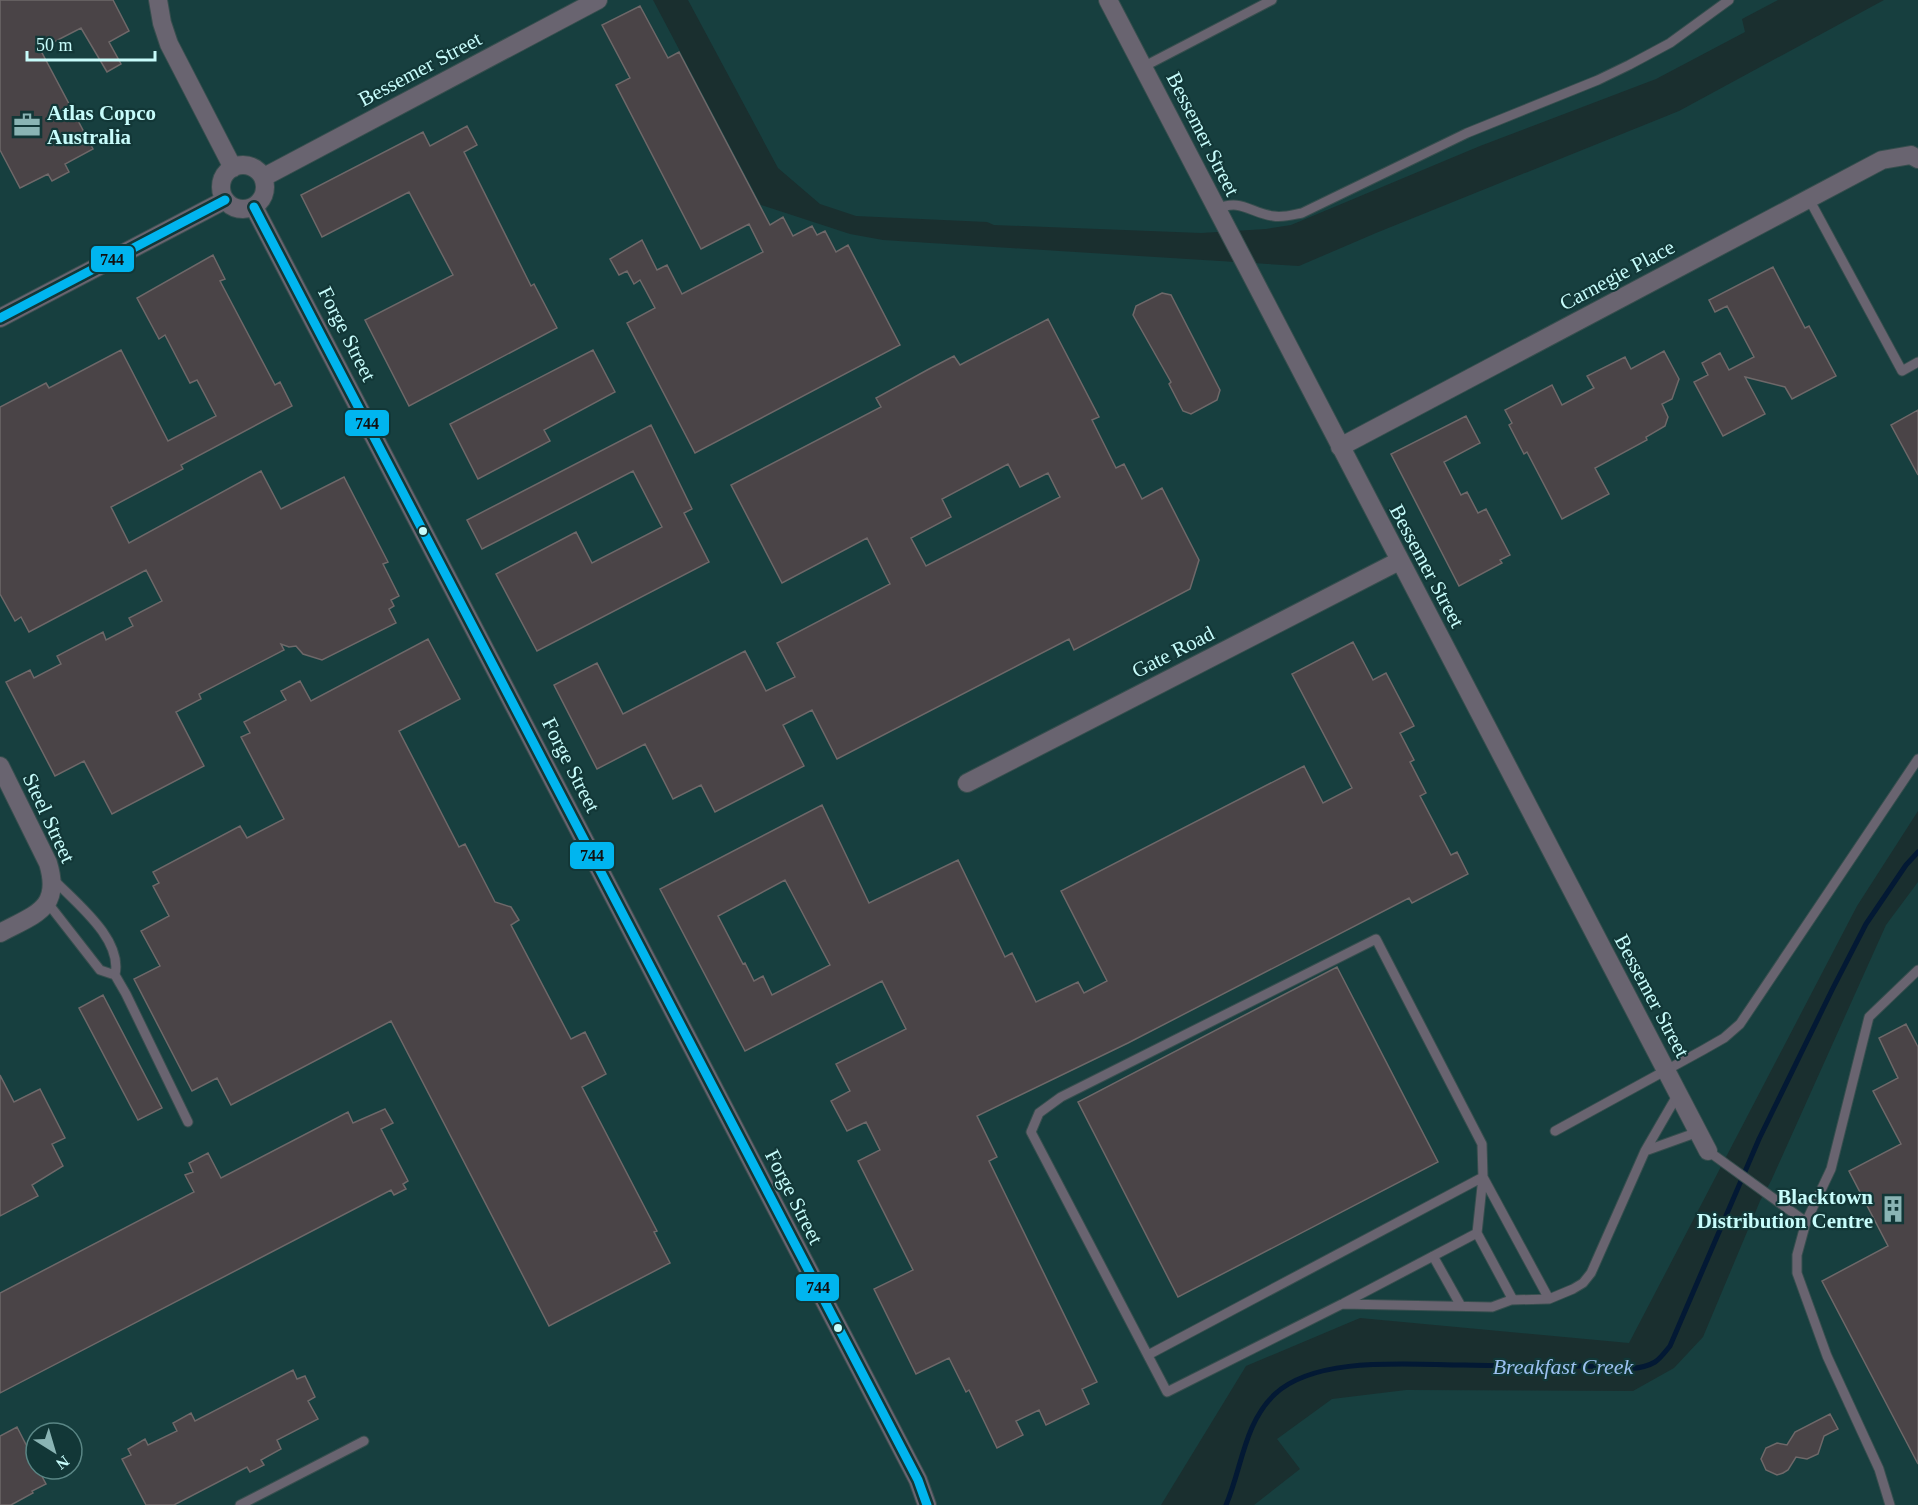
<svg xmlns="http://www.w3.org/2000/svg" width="1918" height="1505" font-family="Georgia,serif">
  <rect width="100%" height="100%" fill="#1a2f2f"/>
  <path fill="#173f3f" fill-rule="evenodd" d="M0,0h653l108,205 89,29 33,6 416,26 77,-33 303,-122 205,-111h34v811l-61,95 -228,437 -269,-25 -114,48 -85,139h-1161zM36,1433h36v36h-36z
    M688,0h1090l-36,19 3,13 -89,47 -176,67 -189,79 -25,4 -65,4 -207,-8 -7,-3 -131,-6 -36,-12 -42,-36z
    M1918,882v623h-664l46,-36 -23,-30 55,-40 74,-9 227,1 41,-23 29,-31 57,-136 11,-20 115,-256z"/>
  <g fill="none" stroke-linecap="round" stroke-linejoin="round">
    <path stroke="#031934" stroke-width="5" d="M1226,1505c16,-37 18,-82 49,-111 42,-39 136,-29 189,-29 40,1 79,0 119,1 22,0 52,8 72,-4 5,-3 11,-11 15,-16l89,-207 74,-151 33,-64 40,-59 12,-13"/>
  </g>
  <path fill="#4a4447" stroke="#6e6869" stroke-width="1.5" fill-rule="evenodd" d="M0,0h113l16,31 -20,11 12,22 -14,8 -26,-44 -41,21 53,100 -28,15 4,8 -17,9 -4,-7 -28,14 -20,-38z
    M640,6l28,52 11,-6 91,173 13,-8 10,19 19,-10 5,9 8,-4 11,21 12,-7 52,100 -205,108 -68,-130 28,-15 -15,-28 -6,4 -7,-13 -8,4 -9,-16 32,-19 15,30 10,-5 15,29 81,-42 -14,-28 -48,25 -85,-164 14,-7 -28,-53z
    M467,126l10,19 -13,7 67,134 3,-2 23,44 -148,78 -44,-86 88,-45 -44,-83 -87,45 -21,-42 122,-63 7,14z
    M213,255l12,24 -5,2 55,104 5,-3 12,24 -111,59 2,4 -72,38 18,36 132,-72 20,38 63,-32 44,85 -5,2 16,32 -8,4 3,6 -5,3 7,14 -74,37 -19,-6 -7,-8 -7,1 -8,-3 3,6 -85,44 2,5 -25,13 28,54 -92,48 -28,-53 -29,15 -49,-94 24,-12 4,8 27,-14 -4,-8 46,-24 3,8 27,-14 -4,-8 33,-17 -16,-31 -117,62 -8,-15 -6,4 -15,-27v-187l46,-24 3,5 72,-38 47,91 48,-25 -19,-36 -7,3 -25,-48 -6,4 -22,-41z
    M1773,267l32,61 4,-2 27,50 -44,23 -7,-12 -40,-10 20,37 -42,22 -29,-54 14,-7 -6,-12 18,-10 9,17 25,-13 -27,-51 -12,6 -6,-12z
    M1162,293l9,2 49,95 -3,10 -26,14 -8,-3 -14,-27 2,-2 -38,-67 3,-9z
    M1048,319l51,98 -7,3 24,48 8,-4 18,35 20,-11 37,72 -9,29 -116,61 -5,-11 -232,120 -25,-49 -29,15 21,41 -89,46 -14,-27 -28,14 -28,-55 -48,25 -43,-84 43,-22 26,51 122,-63 21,40 29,-14 -18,-34 113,-59 -23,-46 -85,45 -51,-98 150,-78 -5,-9 53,-29 25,-13 6,9zM1008,464l12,23 28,-14 12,24 -134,69 -15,-28 40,-21 -9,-18z
    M593,350l22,42 -71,38 6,11 -72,38 -28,-55z
    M1664,351l15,28 -7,20 -10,5 6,13 -3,9 -19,11 1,3 -52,28 14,26 -47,25 -35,-67 -3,2 -15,-29 3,-2 -7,-13 47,-25 10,20 32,-17 -7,-12 38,-19 6,12z
    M1918,410v65l-27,-50z
    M1466,416l14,27 -36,19 17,33 6,-3 11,21 8,-4 24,46 -10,5 2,3 -43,23 -68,-132z
    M651,425l41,84 -8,4 25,49 -172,89 -41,-77 80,-42 16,31 70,-36 -29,-56 -151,78 -15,-29z
    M428,639l32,60 -61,32 60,116 6,-3 30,58 16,5 8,13 -8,5 60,114 14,-7 21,42 -24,13 75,144 -3,1 16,31 -121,63 -158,-305 -160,84 -14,-27 -25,13 -58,-112 26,-13 -19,-35 28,-15 -16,-30 6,-3 -6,-11 87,-46 7,12 37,-19 -43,-82 9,-4 -6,-11 42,-22 -5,-9 19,-10 11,20z
    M1353,642l20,38 13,-7 28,53 -14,7 14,27 -4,2 16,31 -6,3 31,59 6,-3 11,22 -56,29 -3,-5 -281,145 -151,73 20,41 -8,4 108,221 -15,7 7,15 -43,21 -7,-15 -23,11 7,14 -26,13 -28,-58 -3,2 -17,-34 -33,16 -42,-85 39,-19 -55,-109 22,-11 -14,-28 -19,9 -16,-30 19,-10 -14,-27 70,-35 -24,-48 -137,70 -85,-162 162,-84 47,98 89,-43 47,97 7,-4 24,49 42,-20 6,11 23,-12 -46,-90 243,-125 19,37 29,-15 -60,-114zM785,880l45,85 -58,30 -9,-19 -9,5 -9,-18 -2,1 -25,-48z
    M1337,967l101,195 -260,135 -100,-195z
    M103,995l59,113 -24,12 -59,-112z
    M1906,1024l12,23v417l-96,-183 66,-35 -39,-75 52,-27 -28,-53 25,-13 -19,-40z
    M0,1075l14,27 26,-13 25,49 -13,6 11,22 -31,19 6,11 -38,20z
    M385,1109l8,14 -12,6 27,52 -5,3 3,5 -12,6 -3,-5 -391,203v-100l194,-101 -9,-17 8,-3 -4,-9 19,-10 13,25 127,-66 5,11z
    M293,1370l4,9 8,-3 10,21 -7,4 10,18 -41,21 4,9 -20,11 3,5 -14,7 -3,-5 -73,38h-28l-24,-46 9,-4 -3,-6 17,-10 3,6 29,-14 -4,-8 18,-10 4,8z
    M1830,1414l8,15 -14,7 -6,18 -11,5 -11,-2 -8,13 -5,3 -6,2 -11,-5 -5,-11 5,-11 11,-5 10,2 8,-13z
    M17,1427l19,37v5h2l8,15 -14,7 1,2 -22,12h-11v-69z"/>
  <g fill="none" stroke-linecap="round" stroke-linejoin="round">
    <defs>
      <path id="service" d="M1143,67l129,-67
        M1809,199l93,172 16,-9
        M1217,209c24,-11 33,4 56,7 10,2 19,-1 29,-3l165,-80 131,-53 31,-15 41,-22 59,-43
        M53,879c23,24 70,60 62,96
        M47,902l53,68 15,5 11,19 62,128
        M1555,1131l148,-81 21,-12 16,-14 178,-265
        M1645,1151l53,-19
        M1708,1151l98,71 -9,33v18l30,83 52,113 11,36
        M1483,1177l-6,56 36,67
        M1806,1222l25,-53 38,-152 49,-47
        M1433,1256l28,50
        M1549,1299l-66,-122 -1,-33 -106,-205 -315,158 -22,16 -8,19 136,260 175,-88 150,3 19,-7 38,-1 24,-10 10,-6 8,-10 54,-122 33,-57
        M1344,1303l133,-70
        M1148,1355l335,-178
        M240,1505l124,-64"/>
      <path id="minor" d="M158,0l4,23 7,21 64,124
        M1108,0l600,1151
        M221 187a22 22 0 1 1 44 0a22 22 0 1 1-44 0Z
        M264,177l334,-177
        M254,207l664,1273 9,25
        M0,318l225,-118
        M1340,447l542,-287 29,-5 7,4
        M0,766l48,97c14,46 -13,51 -48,70
        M967,783l432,-222"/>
    </defs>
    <use href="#service" stroke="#374e4e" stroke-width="11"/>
    <use href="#minor" stroke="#374e4e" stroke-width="20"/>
    <use href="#service" stroke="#696470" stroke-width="9"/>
    <use href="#minor" stroke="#696470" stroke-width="18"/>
    <defs>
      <path id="bus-1" d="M254,207l664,1273 9,25
        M0,318l225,-118"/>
    </defs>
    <use href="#bus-1" stroke="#123737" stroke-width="14"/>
    <use href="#bus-1" stroke="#00b5ef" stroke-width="9"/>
  </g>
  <defs>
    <symbol id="office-bare" viewBox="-9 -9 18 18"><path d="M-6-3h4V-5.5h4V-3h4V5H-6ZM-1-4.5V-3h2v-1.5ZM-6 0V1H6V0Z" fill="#8ab4b4" stroke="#123737" stroke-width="2.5" paint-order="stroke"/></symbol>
    <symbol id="building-bare" viewBox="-9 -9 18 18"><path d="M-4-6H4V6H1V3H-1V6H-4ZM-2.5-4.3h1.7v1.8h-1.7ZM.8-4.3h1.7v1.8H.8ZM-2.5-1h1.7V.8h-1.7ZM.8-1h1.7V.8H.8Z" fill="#8ab4b4" stroke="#123737" stroke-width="2.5" paint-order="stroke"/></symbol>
  </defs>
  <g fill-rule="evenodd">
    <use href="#office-bare" x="8" y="106" width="38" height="38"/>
    <use href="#building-bare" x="1874" y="1190" width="38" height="38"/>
  </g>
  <g fill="#c7fcfb" stroke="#123737" stroke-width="2">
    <circle cx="423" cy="531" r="5"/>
    <circle cx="838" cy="1328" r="5"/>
  </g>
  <g text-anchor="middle" stroke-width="4.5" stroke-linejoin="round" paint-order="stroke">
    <g font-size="21" fill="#c7fcfb" stroke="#123737">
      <text transform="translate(420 69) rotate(-28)" y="7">Bessemer Street</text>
      <text transform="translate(1203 134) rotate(63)" y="7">Bessemer Street</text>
      <text transform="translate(1617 275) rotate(-28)" y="7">Carnegie Place</text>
      <text transform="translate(347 334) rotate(63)" y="7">Forge Street</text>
      <text transform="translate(1427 566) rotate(62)" y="7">Bessemer Street</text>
      <text transform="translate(1173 652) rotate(-27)" y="7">Gate Road</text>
      <text transform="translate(571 765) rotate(63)" y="7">Forge Street</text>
      <text transform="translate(49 818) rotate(65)" y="7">Steel Street</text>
      <text transform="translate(1652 996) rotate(62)" y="7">Bessemer Street</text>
      <text transform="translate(794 1197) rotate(63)" y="7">Forge Street</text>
    </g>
    <g font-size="21" font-weight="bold" fill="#c7fcfb" stroke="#123737" text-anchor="start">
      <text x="47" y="120">Atlas Copco<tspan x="47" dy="24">Australia</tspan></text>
      <text x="1873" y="1204" text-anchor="end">Blacktown<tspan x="1873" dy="24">Distribution Centre</tspan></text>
    </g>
    <g font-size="22" font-style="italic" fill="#9cc1f0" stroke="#123737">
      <text x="1563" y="1374">Breakfast Creek</text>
    </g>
  </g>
  <g stroke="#123737" stroke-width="2">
    <rect x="90" y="245" width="45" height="28" rx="6" fill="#00b5ef"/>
    <rect x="344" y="409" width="46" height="28" rx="6" fill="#00b5ef"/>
    <rect x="569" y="841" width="46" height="29" rx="6" fill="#00b5ef"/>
    <rect x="795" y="1273" width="45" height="29" rx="6" fill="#00b5ef"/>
  </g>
  <g font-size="16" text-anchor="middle" font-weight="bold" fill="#111">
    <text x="112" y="265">744</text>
    <text x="367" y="429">744</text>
    <text x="592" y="861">744</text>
    <text x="818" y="1293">744</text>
  </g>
  <g transform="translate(54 1451) rotate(143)"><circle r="28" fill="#123737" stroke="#5a8685" stroke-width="1.5"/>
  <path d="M0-4.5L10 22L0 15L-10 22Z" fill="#8ab4b4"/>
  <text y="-9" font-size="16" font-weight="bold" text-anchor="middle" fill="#c7fcfb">N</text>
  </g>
  <path d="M27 51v9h128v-9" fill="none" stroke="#c7fcfb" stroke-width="3"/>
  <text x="36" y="51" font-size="18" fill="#c7fcfb" stroke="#123737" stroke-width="4.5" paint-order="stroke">50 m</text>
</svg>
